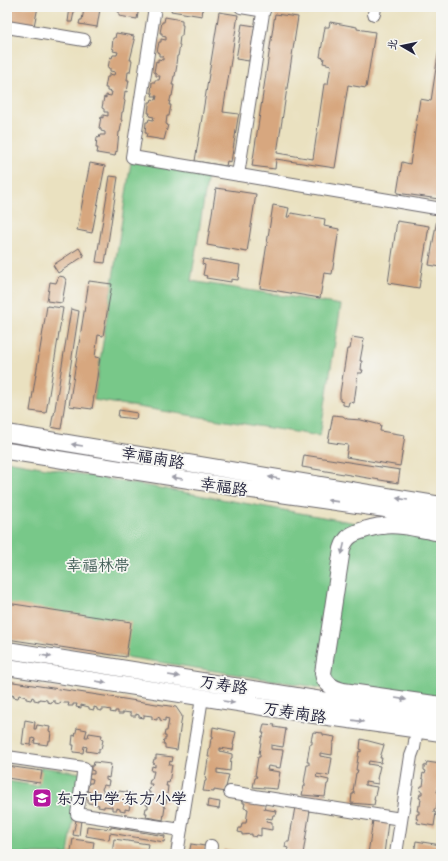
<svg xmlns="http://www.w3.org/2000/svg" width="448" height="861" font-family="Caveat,'LXGW WenKai TC',sans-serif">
  <rect width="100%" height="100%" fill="#f6f6f2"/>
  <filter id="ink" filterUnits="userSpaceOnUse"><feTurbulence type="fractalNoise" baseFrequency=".025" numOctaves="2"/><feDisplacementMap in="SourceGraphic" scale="8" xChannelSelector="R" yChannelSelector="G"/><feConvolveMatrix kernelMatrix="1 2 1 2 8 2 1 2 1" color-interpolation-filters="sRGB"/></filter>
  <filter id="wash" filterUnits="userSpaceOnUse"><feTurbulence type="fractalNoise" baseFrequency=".012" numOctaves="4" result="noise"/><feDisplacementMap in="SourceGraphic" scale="16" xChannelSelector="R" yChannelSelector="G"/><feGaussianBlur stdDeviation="0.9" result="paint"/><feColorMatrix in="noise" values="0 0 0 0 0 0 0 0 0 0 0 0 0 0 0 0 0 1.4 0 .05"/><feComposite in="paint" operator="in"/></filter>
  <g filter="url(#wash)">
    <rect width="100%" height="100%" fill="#eae1c0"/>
    <path fill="#78c889" stroke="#4d7562" d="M131,162l77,12 -17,107 150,24 -21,131 -226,-36z
      M7,461l434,77v169l-434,-69z
      M41,767l40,6 -13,81h-61v-73l31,5z"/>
    <g id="blocks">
      <path fill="#d7a77f" d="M7,7h31l-4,19 -27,-4z
        M70,7h5l-3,15h-4z
        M82,7h9v3h2v-2l7,1 -3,18 -18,-3 1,-4h2l2,-11h-2z
        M118,7h21l-2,12 -18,-3v-5h-2z
        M172,7l31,1 -1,8 -31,-5z
        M219,12l19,3 -15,97 16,2 -1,4 -7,44 -4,-1 -1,5 -31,-5z
        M275,14l23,3 -21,136 36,6 11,-75h4l3,-19 -8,-2 1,-5 -4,-1 5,-30h4l1,-5 27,5v2l18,3 -9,56 -18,-3 -13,83 -59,-9 -1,10 -23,-3z
        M165,17l17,3v5h1l-1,11h-2l-1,9h1l-2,11h-1l-1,8 1,1 -2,11h-1l-2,9h2l-2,11h-1l-2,9h2l-2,11h-2l-1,8 2,1 -4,15 -18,-3 1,-4h-2l1,-11h2l1,-3 4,1 1,-3 -5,-1 1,-3h-2l1,-8v-3h2l1,-3 4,1 1,-4h-5l1,-3h-2l1,-11h3v-2h4l1,-4h-4v-3l-2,-1 2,-11 2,1v-3l5,1v-4h-4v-3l-2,-1 2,-10h2v-3l5,1v-3l-4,-1v-3h-2l2,-11h2z
        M242,24l13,2 -6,35 -13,-2z
        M116,33l18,3 -1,4h2l-5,20h2l-2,12h-2l-1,8h2l-2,12 -2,-1 -1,9 1,1 -2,11h-1l-1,8h1l-2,12h-1l-2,20 -1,-1 -1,5 -18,-3 1,-5h-2l1,-11 2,1 1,-3h5v-3l-4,-1v-2l-2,-1 2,-11 2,1v-3l5,1v-4h-4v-3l-2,-1 2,-11 2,1v-3l5,1 1,-4 -5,-1v-3h-2l2,-11h2v-3l5,1 1,-3 -5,-1v-3h-2l2,-11 2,1 1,-3h4l1,-3 -5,-1 1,-2 -2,-1 1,-10h2z
        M440,42l1,146 -2,11 -42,-6 5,-31 8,2 10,-65 11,2z
        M90,163l15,3 -13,67 -15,-3z
        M110,176l8,1 -13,86 -9,-1z
        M216,188l40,6 -9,58 -40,-7z
        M273,205l16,3 -2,9h3l1,-4 34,6 -1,7 15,3 -7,45 -8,-1 -4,25 -60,-10z
        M437,219h4v48l-12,-2z
        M397,221l32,5 -10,62 -31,-5z
        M79,248l5,8 -26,17 -5,-8z
        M203,259l37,6 -2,15 -7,-1v3l-25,-4 1,-2 -4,-1 2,-10 -3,-1z
        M59,276l5,1 2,3 -4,23 -15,-2 3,-19 6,1z
        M89,281l23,3 -9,52 -5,-1 -3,22 5,1 -8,51 -23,-3z
        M47,306l16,2 -17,105 -16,-2z
        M71,309l8,2 -18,118 -10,-2 2,-12h1z
        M352,337l12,2 -4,22h2l-1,9h2l-1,3h-4l-4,30 -5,-1 -1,4 -5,-1v-3l-3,-1v-8l7,-44h3z
        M119,410l18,3 -1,6 -18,-2z
        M333,415l10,1 4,3 14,1 20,5 -1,6 25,4 -5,31 -54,-9 2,-12 -20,-3z
        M304,455l96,15 -2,13 -96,-16z
        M7,603l124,19 -5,35 -119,-18z
        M7,681l169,26 6,9 -5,34 -12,-2v-4h-2l1,-5h2v-3h-2l1,-5h2l2,-12 -4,-1v3l-5,-1v-2l-3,-1v3l-5,-1v-3l-8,-1v3l-5,-1v-2l-3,-1v2h-5v-3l-8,-1v2h-5v-3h-3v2l-5,-1 1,-2 -5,-1h-4v2l-5,-1v-2l-3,-1v3l-5,-1v-2l-8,-2v3l-5,-1 1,-3h-4v2h-5l1,-3h-5l-4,-1v2l-5,-1v-2h-3v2l-5,-1v-2l-8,-1v2l-5,-1v-2l-2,-1 -1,3 -5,-1v-2l-7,-2 -1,3 -5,-1 1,-2 -7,1z
        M25,720l10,2 -1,7h2l1,-4 13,2 -1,4 2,1 -1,9h-2l-1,4 -13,-2 1,-4 -3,-1 -1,7 -9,-1z
        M264,724l11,1 -1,2 12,2 -3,18 -12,-2v4l12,1 -3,18 -12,-2 -1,4 13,2 -3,17 -24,-2 2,-9h1l1,-2h-2l3,-19h2v-3h-1l3,-18h1l1,-3h-2z
        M213,727l23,5 -3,13h1l-1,5 -13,-2v3l12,3v4h-1l-1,13 -13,-2v4l12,2 -3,12v5l-12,-2v2l-11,-1 2,-10h1v-2l-1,-1 3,-18h1l1,-3h-2l3,-18h2v-3h-1z
        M77,728l10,2 -2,7h3l1,-4 13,2 -1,4 2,1 -2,9h-2v4l-13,-2 1,-4 -3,-1 -1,7 -10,-1 1,-7h-2l1,-10 2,1z
        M313,732l10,1v2l12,2 -1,5h-1l-1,13 -12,-2v3l12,2 -3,18 -12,-2 -1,3 13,3 -1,4h-1l-2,13 -23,-2 2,-9h1v-3h-1l3,-18h2v-3h-2l3,-18h2v-3h-1z
        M361,739l23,6 -4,13h2l-1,5 -12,-2 -1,3 12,2 -3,13h1v5l-13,-2v3l12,2 -3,13h1l-1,5 -23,-2 1,-9h2v-3h-1l3,-18h1l1,-3h-2l3,-19 2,1v-3h-1z
        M156,755l17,2 -1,5 -2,-1 -1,4h3l-3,18 -2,-1 -1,4h2l-2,17h-3v3l2,1 -2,13 -17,-3 1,-4h-2l1,-5h2v-3h-2l1,-5h2l1,-8h-2l1,-5 2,1 1,-4h-3l1,-5h2l2,-8h-3l1,-5 3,1v-3l-2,-1 1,-4h2z
        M94,762l17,2 -2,14 -3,-1v3l3,1 -1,5 -4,-1 -2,4 2,4h6v-3l5,1v2h3l1,-2 13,2 -3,17 -4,-1v3l-5,-1v-2l-3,-1v2h-5v-3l-8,-1v2l-6,-1 1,-2 -11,-2v-4h-2l1,-5h2l1,-2 -3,-1 2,-8h3l1,-4 -4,-1 1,-4h4v-3l-3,-1v-4h2z
        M427,762l14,2v15l-2,10h-1l-1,3 2,1 -3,16h-2v3l2,1 -2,13 -17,-3 1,-4h-2l1,-5h2v-3h-2l1,-5h2l1,-7 -2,-1 1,-4h2v-3h-2l1,-5h2l1,-7 -2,-1 1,-5 2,1 1,-3 -2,-1v-4h2z
        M7,766l35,5 -2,12 -33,-5z
        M243,799l23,3 -2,7 12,2 -1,4h-2l-1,4 -5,-1 -1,3 6,1v8l-11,-2v8l-4,-1 -1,2 -4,-1v-2l-10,1v-2l-4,-1 1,-4h2l1,-5h4l2,-14 -4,-1 1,-5h-2z
        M208,800l12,2 -1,7 -12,-2z
        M295,807l15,3 -7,44h-16l1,-6 -3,-1 1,-5h3z
        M76,820h5l-2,16 -6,-1z
        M373,820l15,2 -4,32h-16z
        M87,826l24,3v-2l54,9 -1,6 -54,-9 -1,7 -23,-4z
        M73,839l21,3 -2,12h-23l1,-3h1z
        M114,839l34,5 -2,10h-34z
        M416,841l25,4v9h-27z
        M191,844l14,2 -1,6 -1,-1v3h-14z
        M224,849l14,2v3h-15z"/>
    </g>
  </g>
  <g filter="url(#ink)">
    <use href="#blocks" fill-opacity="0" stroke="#68656a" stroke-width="1"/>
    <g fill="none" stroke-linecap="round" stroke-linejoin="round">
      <defs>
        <path id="minor" d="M155,7l-23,150 304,51
          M241,7l23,4
          M374,14l1,-7
          M7,27l77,13
          M238,175l26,-168
          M7,757l77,11 -7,46 104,16
          M230,792l171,27
          M177,854l25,-156
          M210,854l1,-8
          M396,854l15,-98 3,-8 3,-19"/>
        <path id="major" d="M7,433l434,72
          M7,451l245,39 189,27
          M441,533c-19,-3 -40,-10 -59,-7 -5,0 -10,2 -15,3 -13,4 -21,6 -25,20l-19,124c1,11 10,15 20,18l98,14
          M7,650l434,69
          M7,667l307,48 127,18"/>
      </defs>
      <use href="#minor" stroke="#68656a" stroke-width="14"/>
      <use href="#major" stroke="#68656a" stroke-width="18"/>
      <use href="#minor" stroke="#fff" stroke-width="12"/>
      <use href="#major" stroke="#fff" stroke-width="16"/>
    </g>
    <defs><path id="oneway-solid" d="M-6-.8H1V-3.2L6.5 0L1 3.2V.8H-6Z"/></defs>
    <g fill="#9c9ca7">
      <use href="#oneway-solid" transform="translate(77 445) rotate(-171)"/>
      <use href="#oneway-solid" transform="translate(177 478) rotate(-171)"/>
      <use href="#oneway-solid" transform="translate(274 478) rotate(-170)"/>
      <use href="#oneway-solid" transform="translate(402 499) rotate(-171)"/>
      <use href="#oneway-solid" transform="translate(333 501) rotate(-172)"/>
      <use href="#oneway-solid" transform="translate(343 549) rotate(103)"/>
      <use href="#oneway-solid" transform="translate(46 656) rotate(9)"/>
      <use href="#oneway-solid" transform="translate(174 676) rotate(9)"/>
      <use href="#oneway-solid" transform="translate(101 682) rotate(9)"/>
      <use href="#oneway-solid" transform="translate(401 699) rotate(9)"/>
      <use href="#oneway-solid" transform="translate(229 702) rotate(9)"/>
      <use href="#oneway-solid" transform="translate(358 721) rotate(8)"/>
    </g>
  </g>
  <defs>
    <symbol id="school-square" viewBox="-11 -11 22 22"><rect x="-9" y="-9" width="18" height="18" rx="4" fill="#b5179e" stroke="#f6f6f2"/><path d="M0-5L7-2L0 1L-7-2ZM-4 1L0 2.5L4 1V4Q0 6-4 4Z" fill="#fff"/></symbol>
  </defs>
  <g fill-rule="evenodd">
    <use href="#school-square" x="31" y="787" width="22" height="22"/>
  </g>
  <g text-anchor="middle" stroke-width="3.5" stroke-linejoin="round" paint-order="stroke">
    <g font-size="16" fill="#22223b" stroke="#f6f6f2">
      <text transform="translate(153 457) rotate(10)" y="6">幸福南路</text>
      <text transform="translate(224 486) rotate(9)" y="6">幸福路</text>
      <text transform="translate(224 684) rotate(9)" y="6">万寿路</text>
      <text transform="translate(295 712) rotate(9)" y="6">万寿南路</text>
    </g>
    <g font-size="16" fill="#405c56" stroke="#f6f6f2">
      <text x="98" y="571">幸福林带</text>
    </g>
    <g font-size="16" fill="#22223b" stroke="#f6f6f2" text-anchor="start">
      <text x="56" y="804">东方中学·东方小学</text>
    </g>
  </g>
  <rect width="448" height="861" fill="none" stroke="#f6f6f2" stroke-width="24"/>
  <g transform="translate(402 46) rotate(279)" stroke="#f6f6f2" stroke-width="3" paint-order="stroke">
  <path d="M0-3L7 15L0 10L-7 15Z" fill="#22223b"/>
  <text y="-6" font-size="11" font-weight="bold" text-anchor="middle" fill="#22223b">北</text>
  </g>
</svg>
